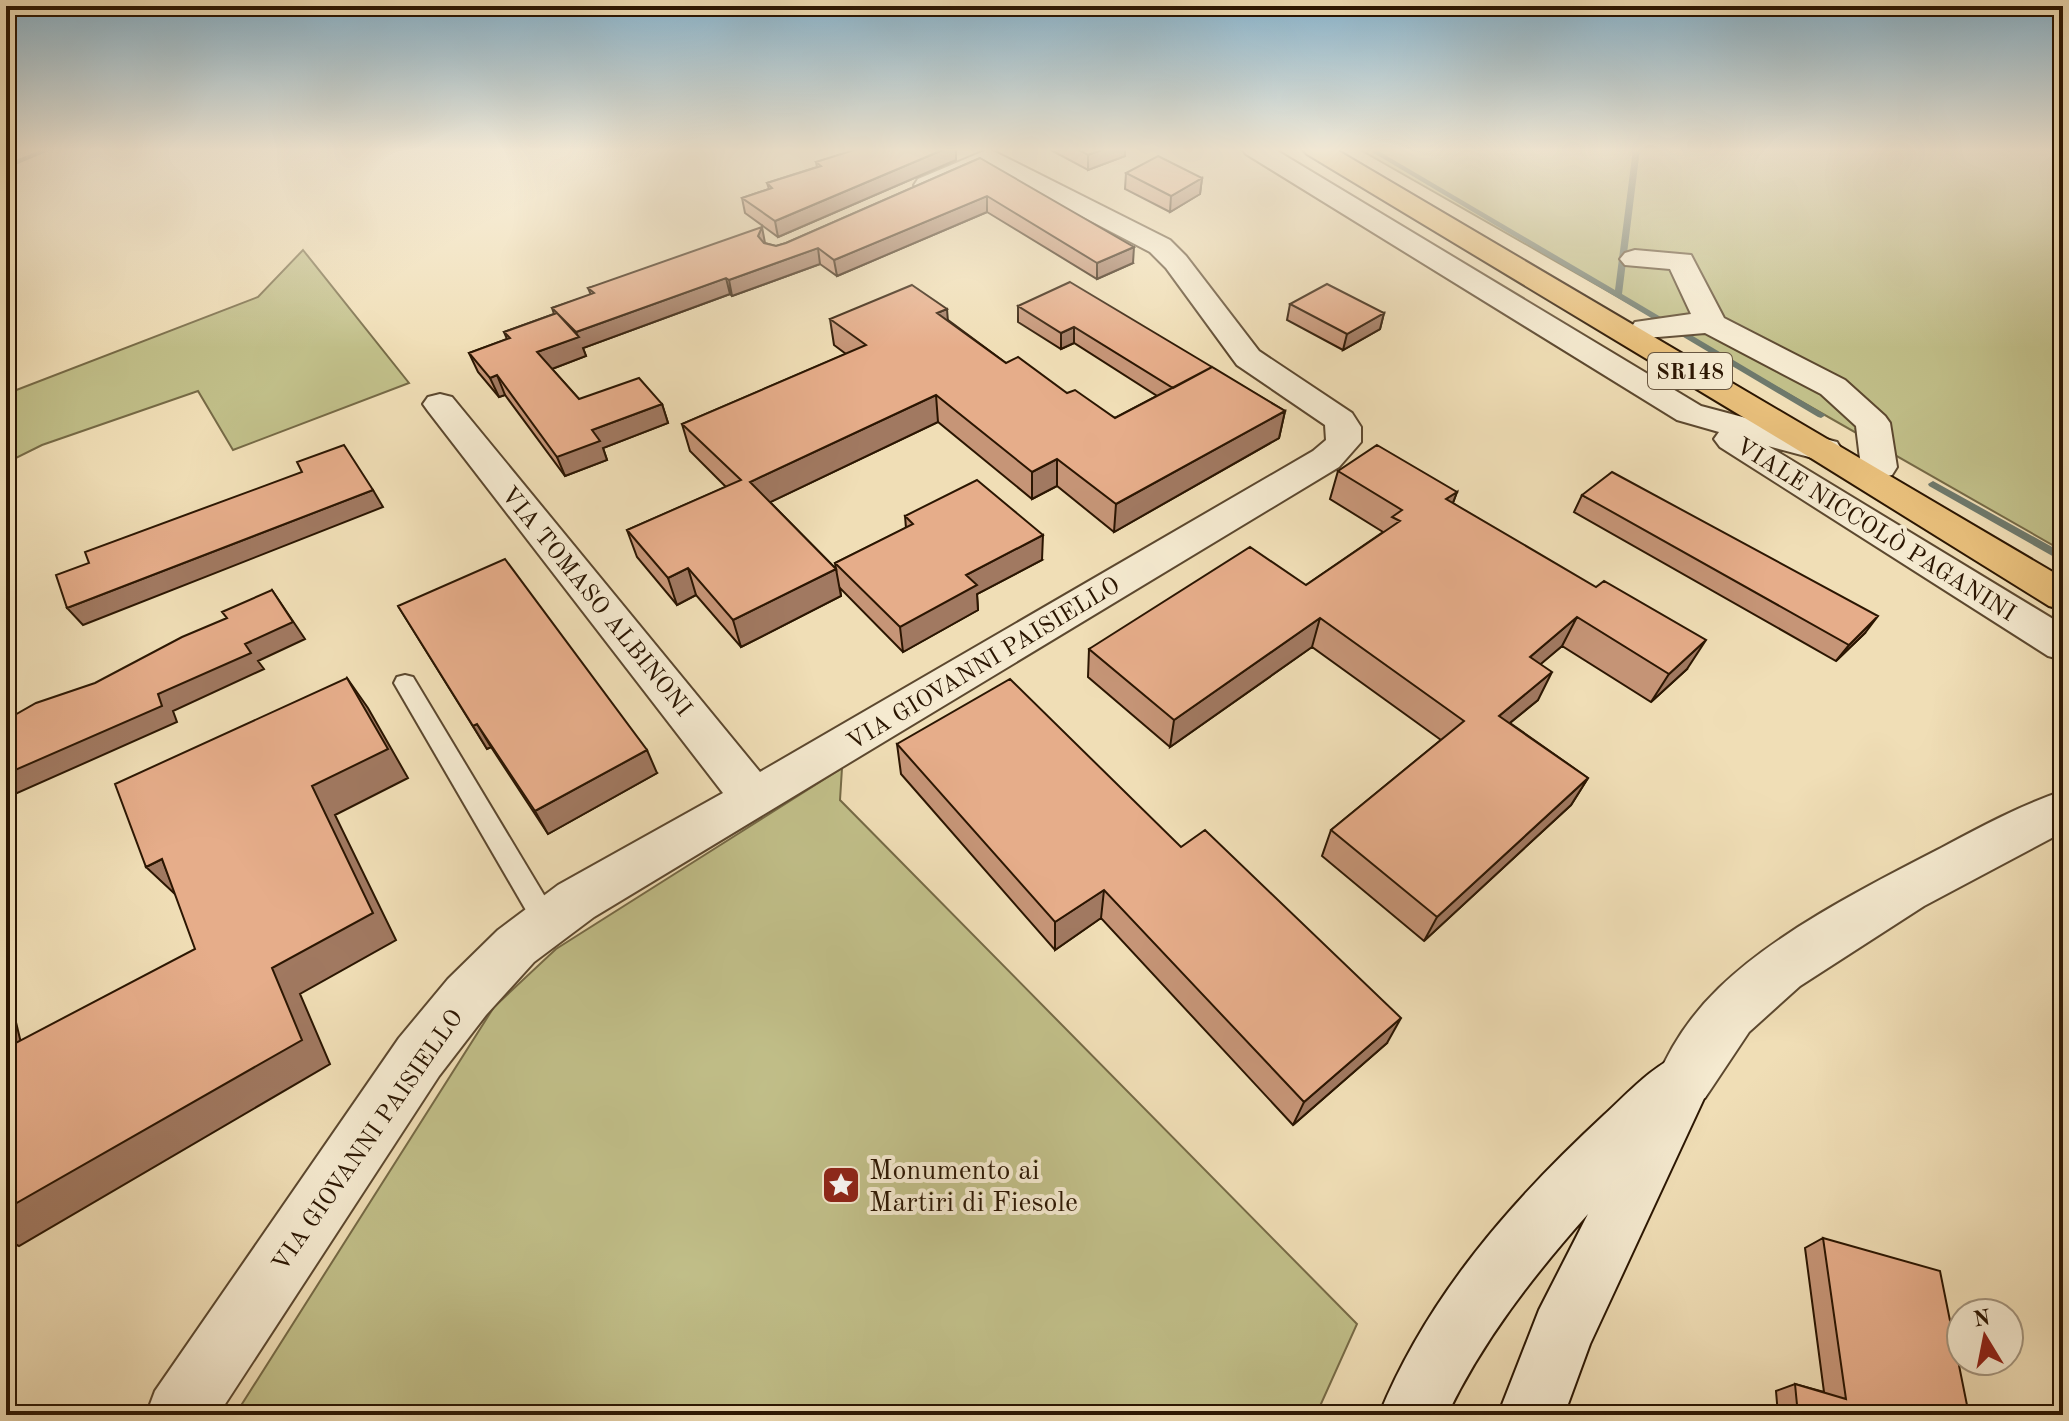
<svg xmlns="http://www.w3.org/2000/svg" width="2069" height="1421" font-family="'Old Standard TT',serif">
  <rect width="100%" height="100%" fill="#f0deb6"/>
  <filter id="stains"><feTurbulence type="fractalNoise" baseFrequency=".0025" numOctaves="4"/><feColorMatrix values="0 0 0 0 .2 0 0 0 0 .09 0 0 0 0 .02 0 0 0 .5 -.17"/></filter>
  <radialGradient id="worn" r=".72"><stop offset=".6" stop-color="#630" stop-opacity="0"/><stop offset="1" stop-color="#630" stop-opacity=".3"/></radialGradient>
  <path fill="#c1bf89" stroke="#766a46" stroke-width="2" d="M1359,149h704v402z
    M303,250l106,133 -176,67 -35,-59 -156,54 -36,18v-69l252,-97z
    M842,768l-2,32 517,524 -41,91h-1081l259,-408 62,-58z"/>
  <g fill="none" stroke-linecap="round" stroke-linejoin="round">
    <path fill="#6e796c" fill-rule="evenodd" d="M43,149h10l-47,20v-5z
      M1367,149h8l240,141 18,-141h7l-18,145 204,121 -5,3 -3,-1z
      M1933,481l130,72v9l-134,-76 -1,-2z"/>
    <defs>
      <path id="lane" d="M405,675l8,2 143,238 4,8 -4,8 -9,3 -9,-3 -144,-248 3,-6z"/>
      <path id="street" d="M989,149l181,91 16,16 73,95 93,62 9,14v15l-22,25 -745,450 -60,45 -48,53 -47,61 -221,339h-72l9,-24 244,-353 49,-59 50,-49 60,-45 165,-92 -295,-382 -5,-7 5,-7 12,-3 12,3 308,375 553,-321 13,-11 -1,-15 -88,-60 -71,-97 -16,-16 -162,-85 -61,26 -9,-2 -4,-6 4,-6z
        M1242,149h32l427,257 136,36 5,8 -5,8 -13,3 -56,-15 295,179v35l-15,-4 -328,-209 -6,-8 5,-7 -42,-12 -431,-266z
        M1635,250l56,5 33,63 121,62 40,36 5,7 7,44 -5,8 -13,3 -13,-3 -5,-8 -5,-41 -35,-32 -116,-61 -59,5 -11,-2 -5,-7 5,-7 56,-8 -21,-45 -45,-4 -5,-6 5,-6z
        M2063,791v41l-139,74 -124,80 -51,46 -44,66 -20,8 -20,-8 -8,-19c14,-34 35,-65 62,-91 57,-56 150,-103 222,-140 39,-21 80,-43 122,-57z"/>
      <path id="secondary" d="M1685,1052l20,8 8,19 -123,265 -26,71h-66l41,-105 49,-96c-55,62 -105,126 -141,201h-68c48,-118 132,-214 225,-300 25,-23 49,-50 81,-63z"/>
      <path id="primary" d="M1303,149h32l728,429v32l-14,-4 -238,-148 -504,-304z"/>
    </defs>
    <use href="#lane" stroke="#5c482f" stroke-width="4"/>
    <use href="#street" stroke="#5c482f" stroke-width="4"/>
    <use href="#secondary" stroke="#2b1602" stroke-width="4"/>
    <use href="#primary" stroke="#2b1602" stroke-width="4"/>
    <use href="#lane" fill="#f5ead0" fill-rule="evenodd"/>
    <use href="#street" fill="#f5ead0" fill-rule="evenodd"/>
    <use href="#secondary" fill="#f5ead0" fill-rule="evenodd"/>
    <use href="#primary" fill="#e8bf7b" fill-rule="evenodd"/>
  </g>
  <path fill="#c69577" stroke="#2b1602" stroke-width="2" d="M1049,149h76v7l-37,14z
    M980,158l153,105 -36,16 -110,-67 -150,64 -17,-12 -88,32 -2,-2 -147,54 3,8 -34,13 27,30 83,5 6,19 -65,25 4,12 -42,16 -60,-81 -6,2 -21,-25 -9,-19 38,-14 -3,-7 50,-18 -2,-6 39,-13 -3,-7 177,-45 11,3 10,-3z
    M956,160l-178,77 -33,-24 -3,-15 27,-9 -2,-6 50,-16 -1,-5z
    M1126,173l76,5 -2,16 -30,18 -45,-23z
    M1290,304l94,9 -4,16 -37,21 -56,-30z
    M1018,306l199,65 68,40 -6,27 -165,94 -57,-46 -25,13 -94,-77 -168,80 66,67 -1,-6 71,-35 -1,-12 137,44 -65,34 1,16 -75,42 -63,-64 1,8 -100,51 -45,-52 -19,10 -40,-48 -10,-27 99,-43 -36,-36 -8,-27 164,-70 -12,-9 -4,-26 118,1 58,43 109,55 42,-22 -83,-53 -13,6 -43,-27z
    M1338,471l119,21 -4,11 234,166 -36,33 -89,-56 -22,18 -2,36 -28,23 78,55 -17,27 -147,136 -102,-85 9,-26 110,-90 -129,-93 -142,100 -82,-70 1,-28 217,-64 77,-53 -53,-33z
    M1582,495l283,138 -29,28 -262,-149z
    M398,606l259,167 -109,61 -57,-87 -4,2z
    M897,744l284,103 206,196 -94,82 -192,-207 -46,32 -154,-176z
    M1823,1238l146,177h-191l-2,-24 19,-7 29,8 -19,-144z"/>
  <path fill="#a17961" stroke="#2b1602" stroke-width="2" d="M945,149h11v11l-178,77 -3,-16z
    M1104,149h21v7l-37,14v-15z
    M1202,178l-2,16 -30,18 1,-16z
    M987,196v16l-150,64 -3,-16z
    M762,227l3,16 -3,9 -4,-16z
    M1134,247l-1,16 -36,16v-16z
    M818,248l2,16 -88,32 -3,-16z
    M726,278l4,16 -147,54 3,8 -42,16 -7,-20 41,-15 -2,-5z
    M947,309l2,26 -12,-22z
    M1384,313l-4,16 -37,21 4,-16z
    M1074,327v16l-13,6v-16z
    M497,375l8,20 -6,2 -9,-19z
    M936,395l2,27 -182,87 -6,-27z
    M662,404l6,19 -65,25 4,12 -42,16 -8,-19 35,-27z
    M1285,411l-6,27 -165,94 2,-28z
    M1057,459v27l-25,13v-27z
    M373,490l10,17 -300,118 -16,-17z
    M1457,492l-11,29v-22z
    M1043,535l-1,25 -65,34 1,16 -75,42 -3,-25 66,-52z
    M688,568l8,27 -19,10 -9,-27z
    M836,569l5,27 -100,51 -8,-27z
    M272,590l33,49 -47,22 6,8 -91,42 4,11 -171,76v-24l152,-80 87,-50z
    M1878,616l-13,17 -29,28 13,-16z
    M1577,617l-15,29 -46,39 14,-28z
    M1320,618l-8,29 -142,100 4,-27z
    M1706,640l-19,29 -36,33 18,-28z
    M1552,672l-14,28 -53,43 14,-27z
    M347,678l21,30 40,70 -73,37 61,125 -96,54 30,70 -311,182 -13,-6v-31l266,-241 40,-182z
    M477,724l14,23 -4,2 -14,-23z
    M647,750l10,23 -109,61 -13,-23z
    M1588,778l-17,27 -147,136 13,-24z
    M162,859l14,36 -30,-28z
    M1104,890l-3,28 -46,32v-28z
    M6,981l24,99 -24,-14z
    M1401,1018l-14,25 -94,82 11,-23z"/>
  <path fill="#e6ad8a" stroke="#2b1602" stroke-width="2" d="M857,149h88l-170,72 -33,-23 30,-10 -5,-5 54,-17 -5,-4z
    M1077,149h27l-16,6z
    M1158,156l44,22 -31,18 -45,-23z
    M980,158l154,89 -37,16 -110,-67 -153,64 -16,-12 -89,32 -3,-2 -150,54 -24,-24 42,-15 -6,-5 174,-61 -4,9 6,7 12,3 10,-3z
    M1070,282l147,88 -5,-3 -39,21 -99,-61 -13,6 -43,-27z
    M1327,284l57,29 -37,21 -57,-30z
    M912,285l35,24 -10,4 69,50 12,-6 49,36 8,-3 40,28 97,-51 73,44 -169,93 -59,-45 -25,13 -96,-77 -186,87 86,87 -103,51 -45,-52 -20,10 -41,-48 114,-50 -59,-56 184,-79 -36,-26z
    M557,313l22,24 -42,15 42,47 60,-21 23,26 -70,26 8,11 -43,16 -60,-82 -7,3 -21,-25 41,-15 -6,-6z
    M344,445l29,45 -306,118 -11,-33 33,-12 -4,-11 217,-80 -5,-10z
    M1377,445l80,47 -11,7 150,88 8,-6 102,59 -37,34 -92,-57 -47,40 22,15 -53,44 89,62 -151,139 -106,-87 133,-109 -144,-103 -146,102 -85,-71 161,-102 56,38 94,-64 -8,-4 10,-7 -64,-39z
    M1612,472l266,144 -29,29 -267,-150z
    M977,480l66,55 -77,40 11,10 -77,42 -65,-64 78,-39 -8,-8z
    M505,559l142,191 -112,61 -58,-87 -4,2 -75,-120z
    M272,590l21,32 -48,22 6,9 -93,41 4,12 -156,68v-54l30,-17 59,-20 87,-46 45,-19 -5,-6z
    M347,678l41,71 -76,37 61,127 -101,55 30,72 -296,169v-161l189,-99 -33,-90 -16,8 -31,-83z
    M1010,679l171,168 24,-17 196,188 -97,84 -200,-212 -49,32 -158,-178z
    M1823,1238l117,33 29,144h-171l-3,-31 51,15z"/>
  <linearGradient id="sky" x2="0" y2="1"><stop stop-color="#89b7d2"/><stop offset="0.43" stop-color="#f8f0de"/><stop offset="1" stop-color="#f8f0de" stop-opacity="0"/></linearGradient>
  <rect width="2069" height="348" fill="url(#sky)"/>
  <defs>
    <symbol id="sight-square" viewBox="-11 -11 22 22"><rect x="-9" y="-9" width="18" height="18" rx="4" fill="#8f2418" stroke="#f5ead0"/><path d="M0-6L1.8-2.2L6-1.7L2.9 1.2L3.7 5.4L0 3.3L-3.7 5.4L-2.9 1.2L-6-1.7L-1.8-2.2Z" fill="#fff"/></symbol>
  </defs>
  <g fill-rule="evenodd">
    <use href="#sight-square" x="819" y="1163" width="44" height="44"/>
  </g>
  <g text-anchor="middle" stroke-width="8" stroke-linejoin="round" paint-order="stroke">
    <rect fill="#f5ead0" stroke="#685640" stroke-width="2" x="1648" y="353" width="84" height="36" rx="6"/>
    <g font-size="22" font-weight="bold" fill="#2b1602">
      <text x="1690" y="379">SR148</text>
    </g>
    <g font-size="24" fill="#2b1602" stroke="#f5ead0">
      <text transform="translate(1876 529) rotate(32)" y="8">VIALE NICCOLÒ PAGANINI</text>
      <text transform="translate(597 601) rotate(51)" y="8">VIA TOMASO ALBINONI</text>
      <text transform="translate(983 663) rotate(-31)" y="8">VIA GIOVANNI PAISIELLO</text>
      <text transform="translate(367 1140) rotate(-55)" y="8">VIA GIOVANNI PAISIELLO</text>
    </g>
    <g font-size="28" fill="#2b1602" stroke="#f5ead0" text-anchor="start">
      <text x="869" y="1179">Monumento ai<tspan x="869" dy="32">Martiri di Fiesole</tspan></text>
    </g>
  </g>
  <rect width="2069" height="1421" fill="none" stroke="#f0deb6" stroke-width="32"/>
  <rect x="8" y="8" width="2053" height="1405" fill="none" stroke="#2b1602" stroke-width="4"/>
  <rect x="16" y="16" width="2037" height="1389" fill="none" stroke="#2b1602" stroke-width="2"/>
  <g transform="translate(1985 1337) rotate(350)"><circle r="38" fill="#f5ead0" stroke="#a4957e" stroke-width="2"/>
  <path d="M0-6L14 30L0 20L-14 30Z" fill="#8f2418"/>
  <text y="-12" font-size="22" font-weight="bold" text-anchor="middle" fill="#2b1602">N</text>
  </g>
  <rect width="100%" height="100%" filter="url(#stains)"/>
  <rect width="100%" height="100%" fill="url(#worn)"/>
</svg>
